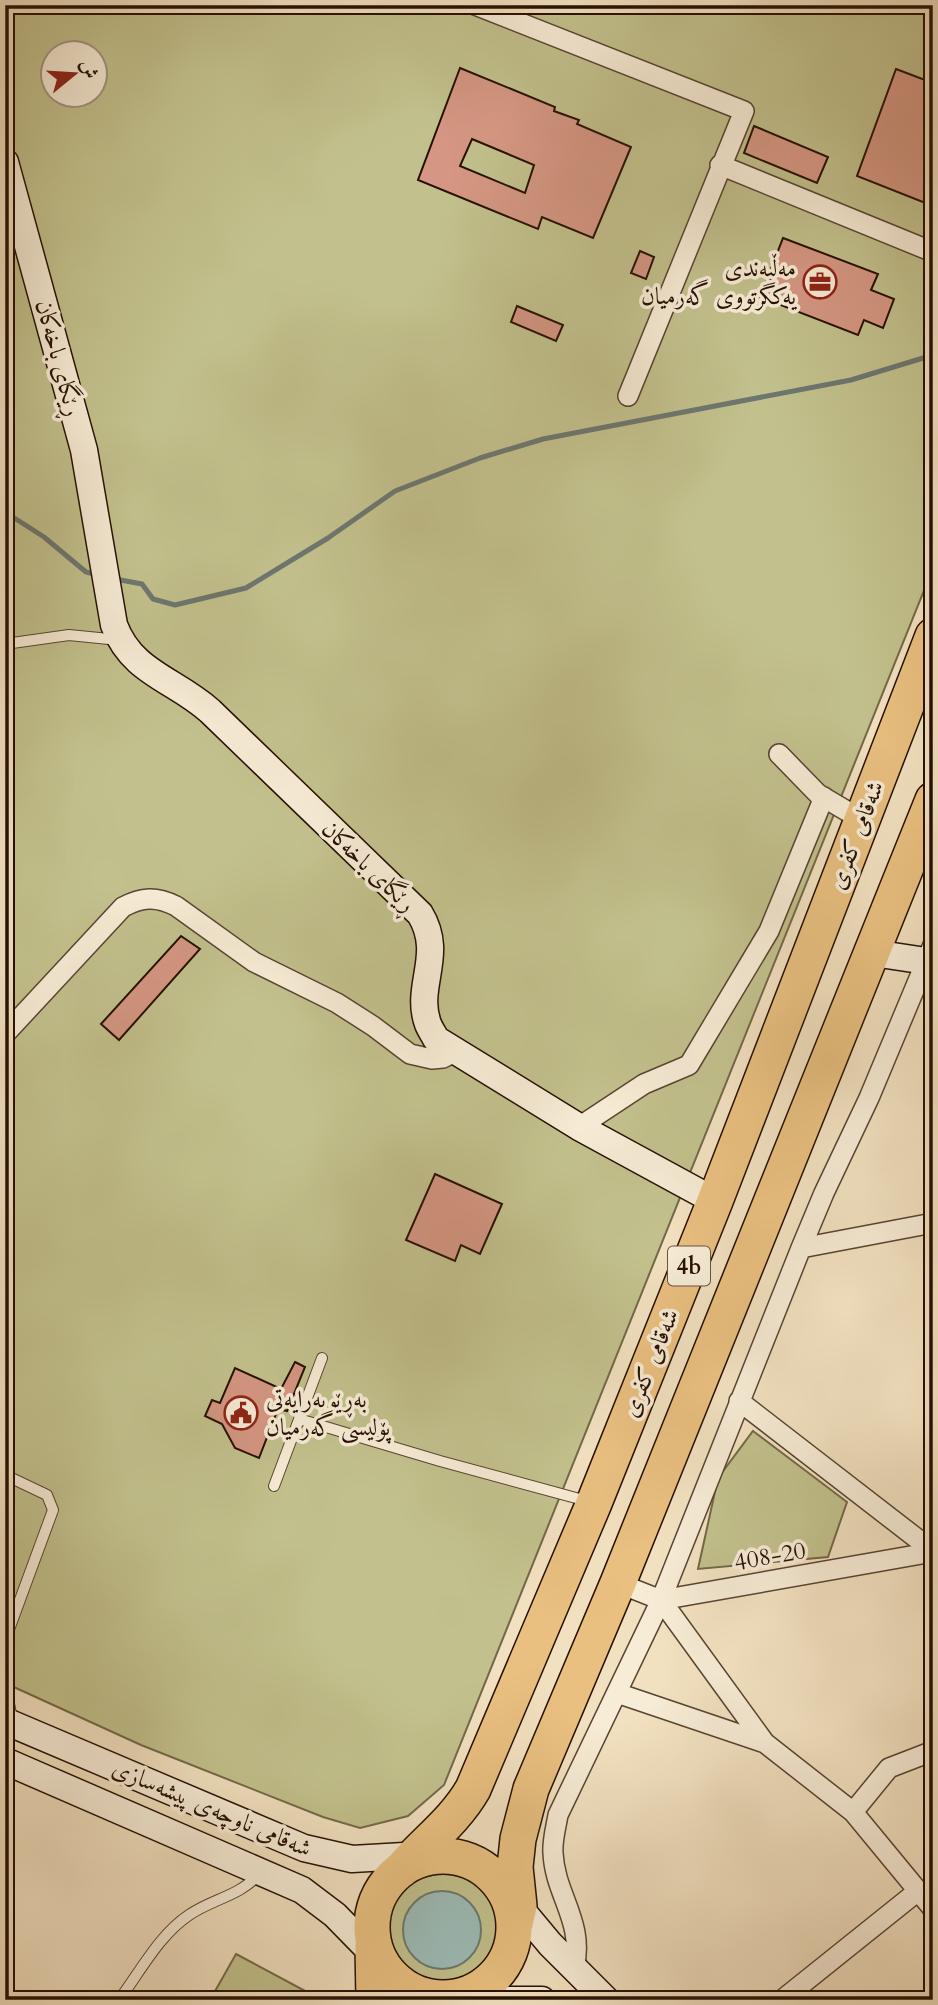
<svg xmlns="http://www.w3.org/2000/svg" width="938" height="2005" font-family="Cardo,Amiri,serif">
  <rect width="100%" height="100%" fill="#f2e1c0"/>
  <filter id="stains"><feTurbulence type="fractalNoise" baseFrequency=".00286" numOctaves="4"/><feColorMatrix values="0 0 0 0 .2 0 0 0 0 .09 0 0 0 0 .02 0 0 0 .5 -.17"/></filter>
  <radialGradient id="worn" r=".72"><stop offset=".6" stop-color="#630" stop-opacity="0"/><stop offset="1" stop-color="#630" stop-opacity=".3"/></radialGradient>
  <path fill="#c2c18d" stroke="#746848" stroke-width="2" fill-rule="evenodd" d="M5,5h928v563l-489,1217 -36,31 -48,12 -37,-11 -182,-72 -136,-62zM52,52h42v42h-42z
    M753,1431l94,71 -19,55 -130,12 20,-91z
    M389 1928a54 54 0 1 1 108 0a54 54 0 1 1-108 0Z
    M236,1954l86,46h-112z"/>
  <path fill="#9cbcb7" stroke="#6d776f" stroke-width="2" d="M403 1930a39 39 0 1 1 78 0a39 39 0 1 1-78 0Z"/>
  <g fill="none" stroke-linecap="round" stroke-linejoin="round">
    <path stroke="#6d776f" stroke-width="5" d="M5,512l39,25 42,35 13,3
      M115,579l27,5 11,15 22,6 71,-17 82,-50 67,-47 85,-33 63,-19 308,-59 82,-25"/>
  </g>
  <path fill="#d59783" stroke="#261003" stroke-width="2" fill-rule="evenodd" d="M460,68l95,39 -1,4 25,9 -2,4 54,23 -38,91 -51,-21 -4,12 -120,-49zM472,139l62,26 -9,28 -65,-27z
    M896,69l37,14v123l-76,-30z
    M754,126l74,31 -11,26 -73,-30z
    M783,238l95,36 -7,16 23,9 -11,29 -19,-8 -6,15 -98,-38z
    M640,251l14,6 -8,22 -15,-6z
    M517,306l46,19 -7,16 -45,-19z
    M181,936l19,13 -81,91 -18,-16z
    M435,1174l67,30 -22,50 -19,-9 -6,16 -49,-21z
    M295,1362l10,5 -18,44 -9,-2 -19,49 -24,-10 -13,-24 -17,-8 7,-16 8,3 15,-35 46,21z"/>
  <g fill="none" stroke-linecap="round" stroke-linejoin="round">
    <defs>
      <path id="lane" d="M5,644l64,-9 50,5
        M299,1419l141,42 147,40
        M5,1475l42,20 6,15 -46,125 -2,12
        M274,1486l48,-128
        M5,1681l7,39
        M119,2000c21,-28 40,-65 70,-85 23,-16 51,-19 70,-41"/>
      <path id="street" d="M475,5l269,106 -116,285
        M720,165l213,87
        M779,754l39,40 44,26
        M5,1034l118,-127c19,-10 33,-11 53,-1l78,56 83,41 36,23 37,28 22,5 11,-1 12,-6
        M579,1127l65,-43 45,-19 80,-134 55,-134
        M801,1248l132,-25
        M739,1401l194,150
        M618,1583l43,17 272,-48
        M661,1600l104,143 88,69 80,97
        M617,1693l148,50
        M853,1812l36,-44 44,-17
        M574,1969c11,-48 -19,-73 -21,-116 -1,-12 3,-26 5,-38l103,-215 140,-352 23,-55 45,-95 64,-153
        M782,2000l136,-109"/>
      <path id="secondary" d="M5,162l79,288 30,175c18,48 60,54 96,86l210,203c25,41 -6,72 8,110 2,5 6,11 8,15l143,88 136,74
        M873,953l60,9
        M5,1721l299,127 48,11 52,-3 20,1
        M5,1761l297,129 33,25 45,46
        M510,1896l40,48 56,56
        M455,1998l14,2
        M486,2000h56"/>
      <path id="highway" d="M372 1927a71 71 0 1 1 142 0a71 71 0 1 1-142 0Z
        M401,1870c24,-28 53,-48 72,-81l121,-286 121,-302 218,-565
        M515,1924l4,-18 -4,-39 3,-28 13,-50 87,-206 315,-783
        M373,1946l1,54"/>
    </defs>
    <use href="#lane" stroke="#594432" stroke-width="12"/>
    <use href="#street" stroke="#594432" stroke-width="22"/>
    <use href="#secondary" stroke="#261003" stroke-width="29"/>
    <use href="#highway" stroke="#261003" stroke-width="38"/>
    <use href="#lane" stroke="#f7ecd6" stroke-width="10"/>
    <use href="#street" stroke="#f7ecd6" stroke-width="19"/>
    <use href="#secondary" stroke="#f7ecd6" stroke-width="26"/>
    <use href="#highway" stroke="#e9c080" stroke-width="35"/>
  </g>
  <defs>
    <symbol id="office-ring" viewBox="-11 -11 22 22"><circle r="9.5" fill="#f7ecd6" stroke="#8f2418" stroke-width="1.5"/><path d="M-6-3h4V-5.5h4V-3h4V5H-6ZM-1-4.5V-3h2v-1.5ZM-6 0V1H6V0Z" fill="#8f2418"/></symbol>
    <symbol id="civic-ring" viewBox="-11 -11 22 22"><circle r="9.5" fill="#f7ecd6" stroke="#8f2418" stroke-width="1.5"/><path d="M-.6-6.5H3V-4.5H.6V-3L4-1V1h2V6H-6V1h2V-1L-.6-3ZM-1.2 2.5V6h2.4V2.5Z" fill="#8f2418"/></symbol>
  </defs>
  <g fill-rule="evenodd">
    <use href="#office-ring" x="801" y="263" width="38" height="38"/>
    <use href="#civic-ring" x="222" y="1394" width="38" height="38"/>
  </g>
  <g text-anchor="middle" stroke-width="7" stroke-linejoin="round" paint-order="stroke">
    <rect fill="#f7ecd6" stroke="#655242" stroke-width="2" x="668" y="1246.5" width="42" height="39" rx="5"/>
    <g font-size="23" font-weight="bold" fill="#261003">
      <text x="689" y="1274">4b</text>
    </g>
    <g font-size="24" fill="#261003" stroke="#f7ecd6" text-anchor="end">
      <text x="796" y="276">مەڵبەندی<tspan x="796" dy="28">یەکگرتووی گەرمیان</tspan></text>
      <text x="266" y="1407" text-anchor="start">بەڕێوبەرایەتی<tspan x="266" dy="28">پۆلیسی گەرمیان</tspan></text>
    </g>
    <g font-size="24" fill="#261003" stroke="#f7ecd6">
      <text transform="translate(59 358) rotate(75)" y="8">ڕێگای باخەکان</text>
      <text transform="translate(856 835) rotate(-69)" y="8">شەقامی کفری</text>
      <text transform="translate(369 866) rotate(44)" y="8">ڕێگای باخەکان</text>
      <text transform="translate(650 1363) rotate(-68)" y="8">شەقامی کفری</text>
      <text transform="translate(770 1556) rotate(-10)" y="8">408-20</text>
      <text transform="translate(212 1808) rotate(23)" y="8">شەقامی ناوچەی پیشەسازی</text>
    </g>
  </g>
  <rect width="938" height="2005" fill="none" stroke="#f2e1c0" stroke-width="28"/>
  <rect x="7" y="7" width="924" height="1991" fill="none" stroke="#261003" stroke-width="3.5"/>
  <rect x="14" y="14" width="910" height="1977" fill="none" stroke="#261003" stroke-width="2"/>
  <g transform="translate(74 74) rotate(72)"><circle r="33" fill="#f7ecd6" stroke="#a39482" stroke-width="2"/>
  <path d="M0-5L12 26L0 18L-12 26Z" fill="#8f2418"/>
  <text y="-10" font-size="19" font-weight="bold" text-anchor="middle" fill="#261003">ش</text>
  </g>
  <rect width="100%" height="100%" filter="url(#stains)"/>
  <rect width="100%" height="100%" fill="url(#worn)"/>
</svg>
